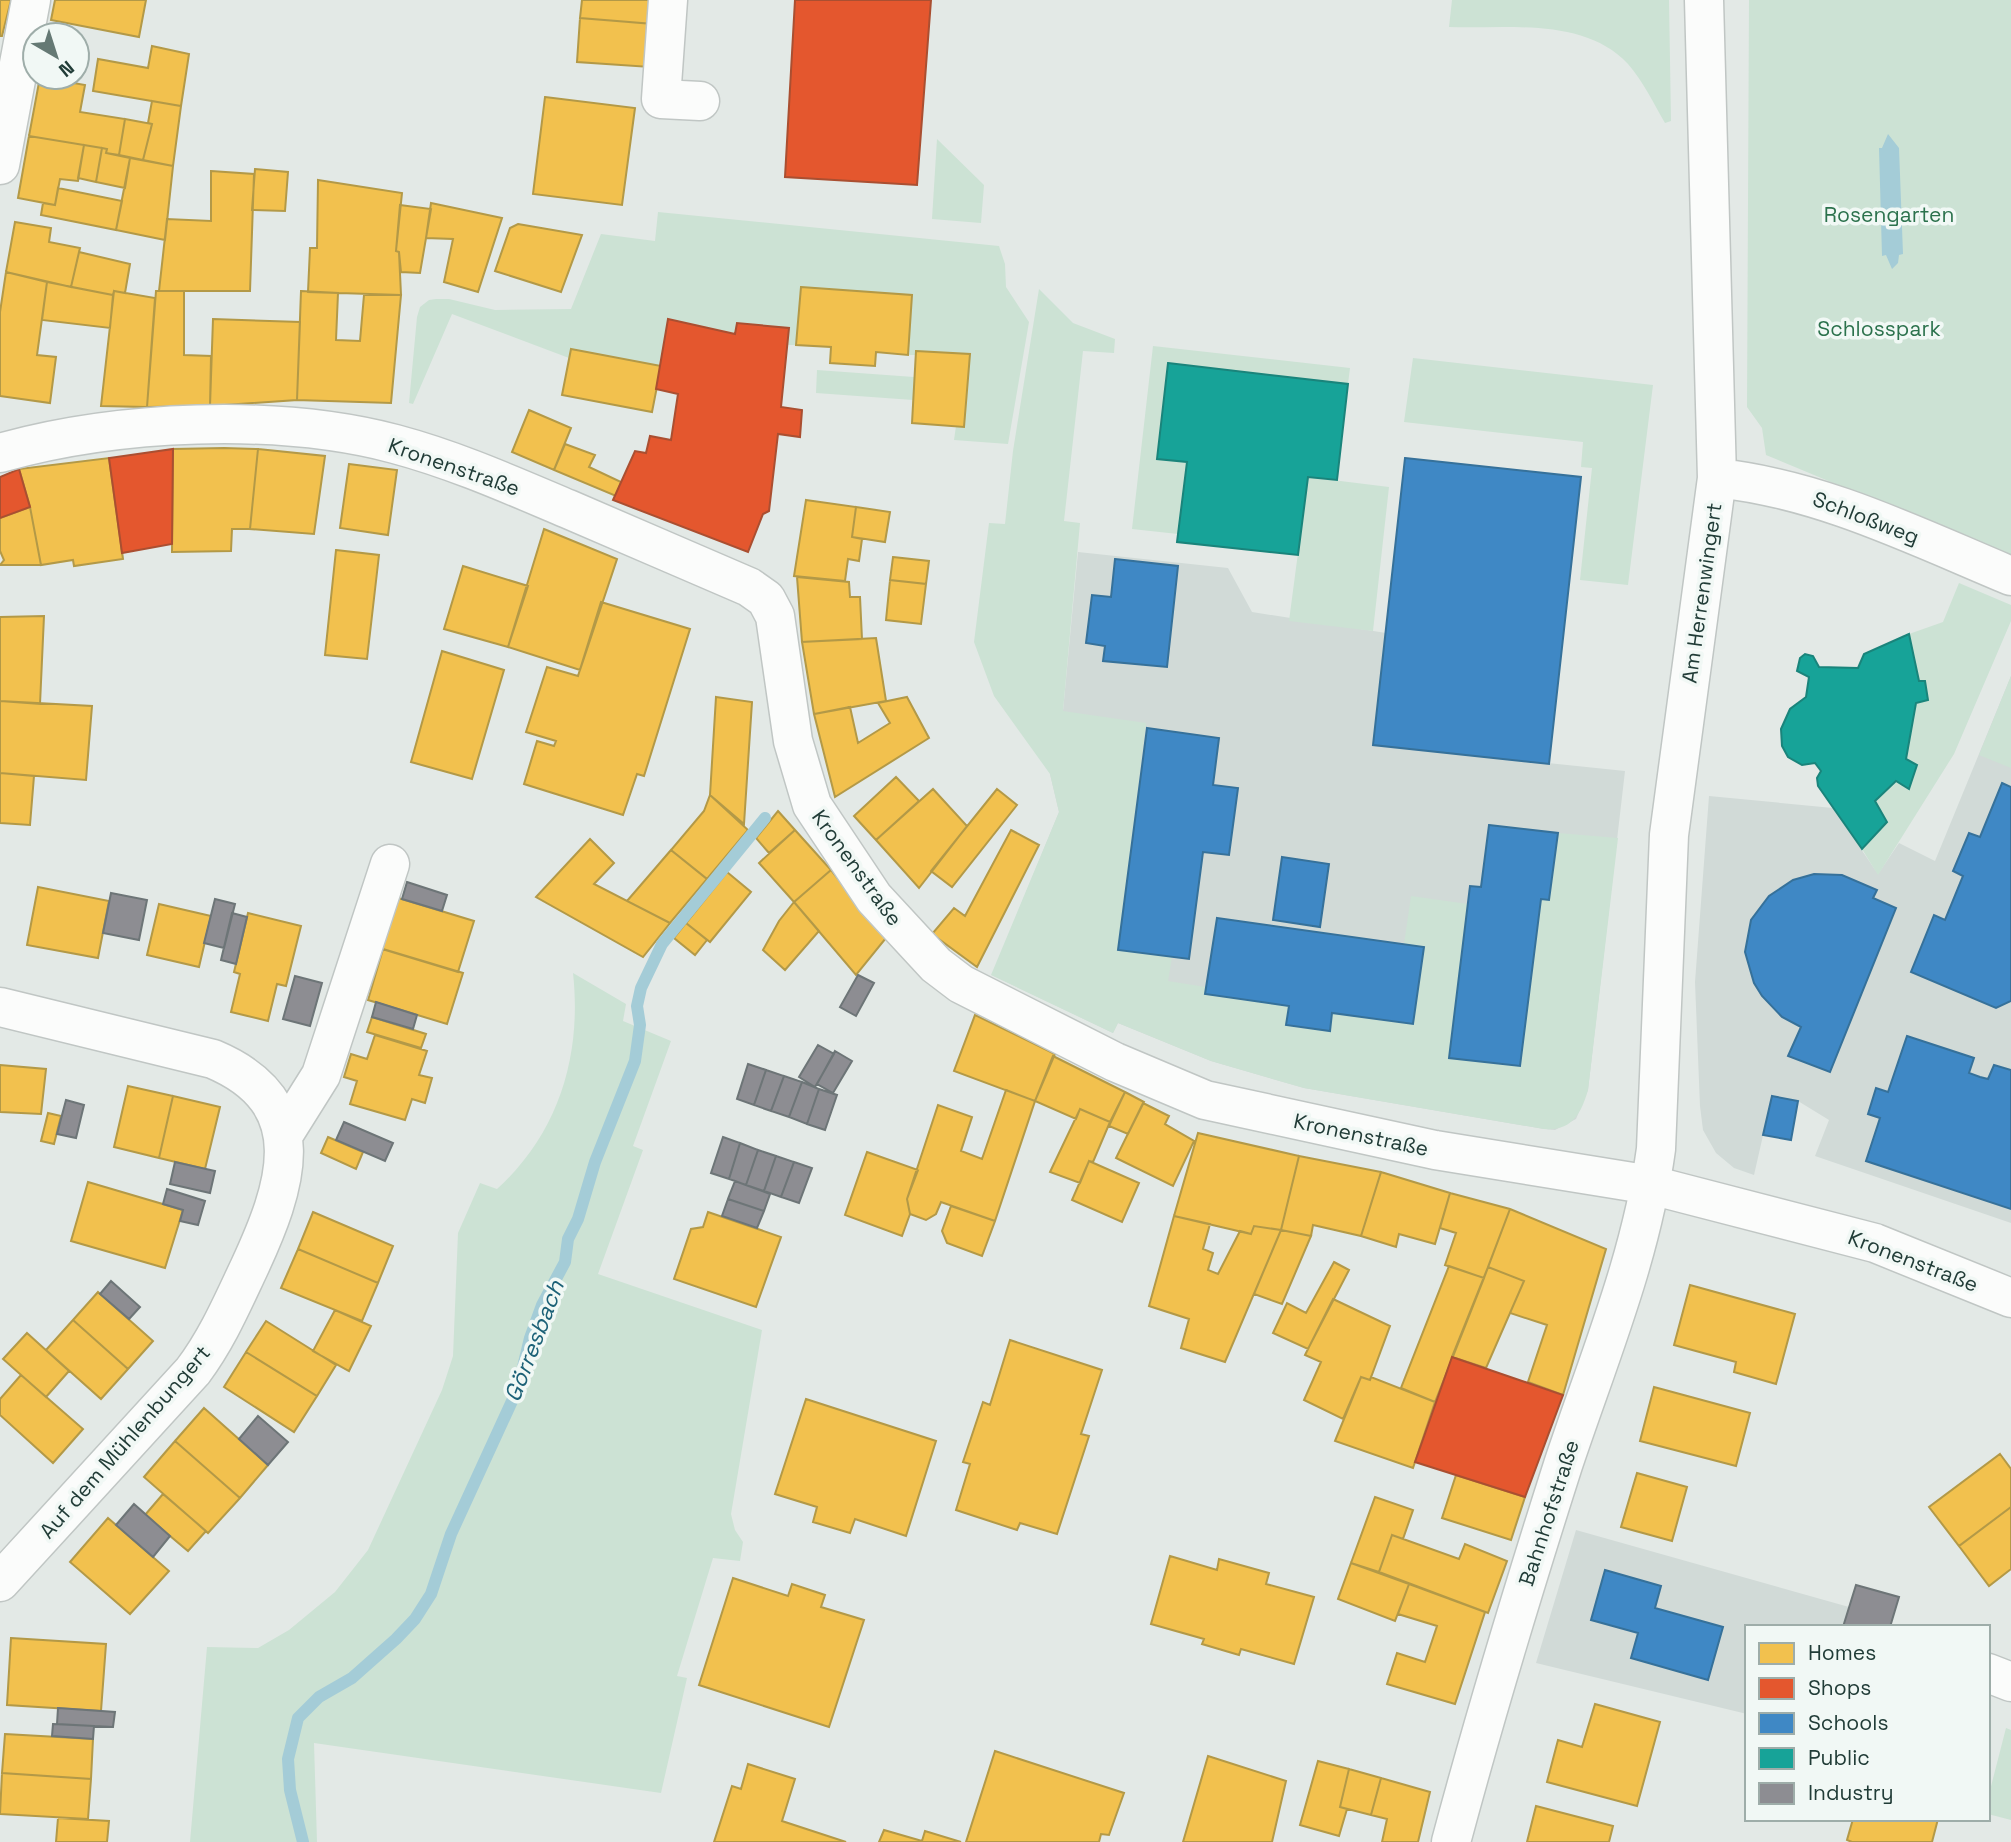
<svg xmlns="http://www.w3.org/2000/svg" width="2011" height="1842" font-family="'Space Grotesk',sans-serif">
  <rect width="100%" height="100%" fill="#e3e9e6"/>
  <path fill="#d1dad7" d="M1078,552l150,16 24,44 134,21 -12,112 251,26 -37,319 -12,29 -21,11 -11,-1 -240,-41 -93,-27 -93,-38 -5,10 -121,-58 67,-163 -9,-38 13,-63z
    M2011,676v547l-196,-67 14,-36 -31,-19 -26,-5 -18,79 -20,-7 -18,-15 -13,-23 -3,-24 -5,-124 14,-186 124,12 45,66 21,-31 36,18z
    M1576,1530l273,77 -6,20h-96v87l-211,-51z"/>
  <path fill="#cce2d4" d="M1452,0h217l2,121 -6,2c-11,-19 -22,-42 -37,-59 -44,-47 -120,-35 -179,-37z
    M1749,0h262v557l-245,-102 -4,-27 -15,-21z
    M937,139l47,46 -3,38 -49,-4z
    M658,212l341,34 6,18 1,23 23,35 -21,122 -54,-4 2,-14h8l6,-72 -53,-3 -1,4h-8l4,-60 -111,-8 -5,58h-8v-17l-51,-5 -2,11 -66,-15 -8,47 -90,-17 -2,9 -117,-44 -39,90 -4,-1 8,-86 3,-10 9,-7 7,-1h13l46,11 76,-1 30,-75 54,7z
    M1039,289l34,34 42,16 -1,14 -31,-2 -19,170 16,2 -17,188 83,12 -28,226 54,8 -4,24 38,6v7l83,12 -2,19 42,6 3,-18 81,11 11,-76 -20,-4 7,-48 57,8 -19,153 71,9 21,-167h8l9,-66 60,5 -30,252c-7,24 -16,41 -44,39l-240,-41 -93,-27 -93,-38 -5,10 -122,-58 68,-163 -9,-38 -56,-78 -20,-54 15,-119 16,1 8,-73z
    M1153,346l197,22 -2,16 -180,-21 -11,95 30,4 -9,72 -46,-5z
    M1413,358l240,27 -25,200 -48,-5 12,-112 -11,-1 2,-25 -179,-20z
    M817,370l97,7 -1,23 -97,-7z
    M1308,477l81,10 -16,144 -84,-10z
    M1959,583l52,22v16l-57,133 -76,121 -16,-26 25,-27 -12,-21 41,-36 -10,-6 10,-56 12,-3 -3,-19h-6l-10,-47 34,-12z
    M2011,676v92l-32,-13z
    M573,973l53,31 -3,17 48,20 -38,105 10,4 -45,124 164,56 -31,184 4,16 8,12 -3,19 -27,-3 -36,118 10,2 -26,115 -347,-50 3,99h-127l17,-195 51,1 31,-18 46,-38 33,-42 74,-160 11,-34 5,-123 22,-50 17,6c62,-56 85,-134 76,-216z
    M2006,1728l5,2v90l-23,-6v-16z"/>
  <path fill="#a4ccd7" d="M1888,134l11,14 4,106 -4,1 -1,8 -6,6 -6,-14 -4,1 -3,-108h3z"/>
  <path fill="#f2c14e" stroke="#b39947" stroke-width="2" d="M0,0h11l-9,36h-2z
    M55,0h91l-7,37 -88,-17z
    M582,0h73l-2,24 -73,-6z
    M580,18l73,6 -3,43 -73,-5z
    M152,46l37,8 -8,52 -88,-15 5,-32 50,9z
    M40,77l45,8 -5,27 45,7 -6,36 -13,-2 1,-4 -5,-1 -73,-12z
    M545,97l90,11 -13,97 -89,-11z
    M152,101l29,5 -8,60 -30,-6 9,-36 -4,-1z
    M125,119l27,5 -9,36 -24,-5z
    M29,136l55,9 -6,36 -18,-2 -5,26 -37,-7z
    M84,145l18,3 -6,34 -18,-4z
    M102,148l5,1 -1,4 24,5 -5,30 -29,-6z
    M130,158l43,8 -8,74 -49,-10z
    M255,169l33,3 -3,39 -33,-1z
    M211,171l43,3 -4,117h-91l8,-72 44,2z
    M318,180l84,13 -6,58 3,1 2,43 -93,-3 2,-44h7z
    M58,188l64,13 -6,29 -75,-15 2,-12 12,2z
    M431,203l71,15 -24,74 -34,-10 9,-43 -27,-1z
    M400,205l31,4 -11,64 -19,-1 -2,-20 -3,-1z
    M15,222l36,6 -2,14 31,6 -9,39 -65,-15z
    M518,224l64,11 -21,57 -66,-21 15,-43z
    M79,252l51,12 -5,29 -11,-2 -1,4 -42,-8z
    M6,272l41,10 -10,73 19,2 -6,46 -50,-7v-84z
    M47,282l66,13 -3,33 -68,-8z
    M801,287l111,8 -4,60 -32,-3 -1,14 -45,-3 1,-16 -35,-2z
    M114,291l41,7 -8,109 -46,-1z
    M156,291h28v64l27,1 -1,50 -63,1z
    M301,291l37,2 -2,47 24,1 4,-46h37l-10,108 -94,-3z
    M213,319l87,3 -3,78 -87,6z
    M571,349l90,17 -9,46 -90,-17z
    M916,351l54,3 -6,73 -52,-4z
    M529,410l42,18 -17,42 -42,-18z
    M565,444l30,11 -6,12 32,15 -5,14 -62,-26z
    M224,448l34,1 -8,80h-18l-1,22 -59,1 1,-103z
    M258,449l67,7 -11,78 -64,-5z
    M109,458l14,101 -49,7 -1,-6 -32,5 -11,-58 -11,-38z
    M349,464l48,6 -9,65 -48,-7z
    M806,500l50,7 -4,30 10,2 -3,22 -11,-2 -3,22 -51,-5z
    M30,507l11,58h-41l4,-5 -4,-9v-33z
    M856,507l34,5 -5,30 -33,-5z
    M544,529l73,30 -37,111 -72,-23z
    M336,550l43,5 -12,104 -42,-4z
    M893,557l36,4 -3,23 -36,-4z
    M463,566l65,20 -20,61 -64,-18z
    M797,577l52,5 1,15h10l2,42 -60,3z
    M890,580l36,4 -5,40 -35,-4z
    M601,602l89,27 -46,147 -7,-2 -14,41 -99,-31 13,-43 17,5 2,-5 -30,-9 21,-65 31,9z
    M44,616l-4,88 -40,-3v-84z
    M876,638l10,63 -72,13 -12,-72z
    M442,651l62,19 -32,109 -61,-17z
    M716,697l36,5 -8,122 -34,-29z
    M907,697l22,41 -94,59 -21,-83 36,-7 8,36 32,-20 -12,-20z
    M0,701l92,5 -6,74 -86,-7z
    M0,773l34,3 -4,49 -30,-2z
    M896,777l23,24 -43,39 -22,-24z
    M933,789l34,37 -48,62 -43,-48z
    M997,789l20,16 -65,82 -21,-16z
    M710,795l38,35 -41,49 -36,-29 33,-39z
    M778,811l17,19 -26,23 -13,-15z
    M795,830l36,40 -37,32 -35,-39z
    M1011,830l28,15 -62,122 -45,-33 22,-26 11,8z
    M590,839l24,24 -20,21 76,39 -27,34 -107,-60z
    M671,850l36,29 -37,44 -43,-22z
    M831,870l55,68 -30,37 -62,-73z
    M727,872l24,20 -41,50 -24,-19z
    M38,887l71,14 -11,57 -71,-13z
    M395,897l79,24 -16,51 -79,-24z
    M794,902l25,29 -34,39 -22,-20 16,-29z
    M159,904l52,12 -12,51 -52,-12z
    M248,913l53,13 -15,60 -9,-2 -9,37 -37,-9 9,-38 -6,-2z
    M686,923l21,17 -12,15 -21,-17z
    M383,949l80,24 -16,51 -79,-24z
    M975,1015l80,39 -20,47 -81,-30z
    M372,1017l54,17 -5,14 -54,-16z
    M375,1035l52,16 -8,24 13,3 -7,25 -13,-4 -7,21 -55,-16 7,-23 -13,-4 7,-23 16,5z
    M1053,1056l72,36 -15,30 -30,-13 -4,10 -41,-18z
    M0,1065l46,4 -5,45 -41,-2z
    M128,1086l45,10 -14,62 -45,-11z
    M1006,1090l29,11 -40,120 -54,-19 -5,12 -10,6 -16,-6 -3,-15 31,-94 34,12 -11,34 21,8z
    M1125,1092l19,10 -16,32 -19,-8z
    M173,1096l47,11 -15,62 -46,-11z
    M1143,1103l26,13 -4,8 29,17 -21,45 -57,-28z
    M1080,1109l30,13 -17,40 -4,-1 -9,22 -30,-11z
    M48,1113l13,3 -7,28 -13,-3z
    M1198,1133l101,23 -18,74 -27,-4 -3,8 -77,-18z
    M328,1137l35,15 -7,17 -35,-16z
    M867,1152l51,18 -11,29 3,15 -8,22 -57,-21z
    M1299,1156l82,16 -20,64 -48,-11 -2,11 -30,-6z
    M1089,1161l50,22 -17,39 -50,-22z
    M1381,1172l69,21 -15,51 -36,-10 -3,13 -35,-11z
    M88,1182l95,28 -18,58 -94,-27z
    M1450,1193l60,16 -26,69 -39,-13 11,-32 -16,-5z
    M951,1206l44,15 -13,35 -35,-13 -5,-12z
    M1510,1209l96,40 -43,146 -35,-13 19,-57 -37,-12 14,-32 -36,-14z
    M313,1212l80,34 -15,37 -80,-34z
    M708,1212l73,25 -25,70 -82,-28 17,-50 12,-2z
    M1174,1216l36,8 -7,25 10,4 -5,17 10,4 22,-43 11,3 3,-8 27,4 -56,132 -44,-14 8,-29 -40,-13z
    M1281,1230l30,6 -29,68 -28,-10z
    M298,1249l80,34 -16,38 -81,-33z
    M1334,1262l15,8 -41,79 -35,-16 14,-30 19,10z
    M1449,1266l35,12 -49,124 -34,-14z
    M1488,1267l36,14 -38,87 -34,-11z
    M1690,1285l105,29 -19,70 -42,-12 2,-10 -62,-17z
    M98,1292l55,49 -25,28 -55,-49z
    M1333,1299l57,27 -20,54 -9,-3 -18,42 -39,-19 17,-38 -16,-7z
    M335,1310l36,16 -22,45 -36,-20z
    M73,1320l55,49 -27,30 -55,-49z
    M266,1321l70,44 -19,31 -71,-44z
    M27,1333l42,38 -23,26 -43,-38z
    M1010,1340l92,30 -21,64 8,2 -32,98 -37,-11 -3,7 -61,-20 14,-46 -7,-2 20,-60 7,3z
    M246,1352l71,44 -23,36 -70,-45z
    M21,1375l62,54 -30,34 -53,-48v-16z
    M1361,1377l9,3 1,-3 64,25 -22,66 -78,-27z
    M1654,1387l96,26 -14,53 -96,-25z
    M806,1399l130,42 -30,95 -51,-17 -5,14 -37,-11 4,-15 -42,-13z
    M204,1408l64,57 -28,33 -65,-57z
    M175,1441l65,57 -32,35 -64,-56z
    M2000,1454l11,15v38l-52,39 -30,-39z
    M1637,1473l50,14 -15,54 -51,-14z
    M1456,1475l69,22 -14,43 -69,-22z
    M163,1494l43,37 -18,20 -43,-36z
    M1375,1497l38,13 -10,29 -11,-4 -13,37 -28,-9z
    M2011,1507v62l-22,17 -30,-40z
    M108,1518l61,53 -39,43 -60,-52z
    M1392,1535l67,24 6,-15 42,17 -19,52 -109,-41z
    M1170,1556l47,14 2,-11 50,14 -3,11 48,13 -20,67 -53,-15 -2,6 -37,-11 2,-5 -53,-15z
    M1351,1563l58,21 -14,37 -57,-22z
    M733,1578l55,18 4,-12 33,11 -4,12 43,13 -35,107 -130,-42z
    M1409,1584l76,28 -30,92 -68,-20 10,-31 28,9 12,-36 -39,-12z
    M11,1638l95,6 -5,67 -94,-6z
    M1595,1704l65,18 -23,84 -90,-24 11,-42 24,7z
    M5,1734l88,5 -2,40 -89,-6z
    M995,1751l129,42 -15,42 -8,-1 -2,8h-133z
    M1208,1756l78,25 -14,61h-89z
    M1318,1761l31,8 -9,38 7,2 -8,27 -39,-11z
    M748,1764l47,15 -13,42 64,21h-132l18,-56 9,3z
    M1349,1769l32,9 -10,37 -31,-8z
    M2,1773l89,6 -3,40 -88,-5z
    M1381,1778l49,14 -12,50h-36l5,-23 -16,-4z
    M1536,1806l77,20 -4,16h-82z
    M58,1818l51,3 -2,21h-51z
    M1853,1819h85l-6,23h-80l-5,-2z
    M884,1830l38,11 3,-10 36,11h-82z"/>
  <path fill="#e4572e" stroke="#aa4f31" stroke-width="2" d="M795,0h136l-14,185 -132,-8z
    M668,319l67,15 2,-11 52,5 -8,79 21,3 -2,27 -22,-3 -9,77 -6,3 -15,38 -135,-52 22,-49 11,2 4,-17 21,4 7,-46 -22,-5z
    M173,449l-1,95 -50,9 -13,-95z
    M19,469l11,38 -30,11v-41z
    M1452,1357l111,38 -38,102 -110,-35z"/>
  <path fill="#3f88c5" stroke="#36719a" stroke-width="2" d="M1405,458l176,19 -32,287 -176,-19z
    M1115,559l63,7 -11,101 -64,-6 2,-15 -19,-3 6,-48 19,2z
    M1147,728l72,10 -6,47 25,3 -9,67 -26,-3 -14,107 -71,-9z
    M2002,783l9,4v214l-15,7 -85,-36 23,-57 11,5 18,-44 -10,-5 16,-38 11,4z
    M1489,825l69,8 -9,67 -8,-1 -21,167 -71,-8 21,-172 11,1z
    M1282,857l47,7 -9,63 -47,-7z
    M1814,874l28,1 35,15 -4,8 23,10 -66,164 -42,-16 13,-29 -19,-10 -20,-21 -8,-13 -9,-31 6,-32 18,-24 24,-16z
    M1217,918l207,29 -11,77 -81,-11 -2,18 -44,-6 3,-19 -84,-12z
    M1907,1036l67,22 -5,15 11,4 8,2 6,-14 17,5v139l-145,-48 14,-43 -12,-4 8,-26 12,4z
    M1772,1096l26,5 -7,39 -28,-5z
    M1605,1570l56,16 -6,22 68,19 -15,53 -77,-22 7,-25 -47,-13z"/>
  <path fill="#17a398" stroke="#1a847b" stroke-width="2" d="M1168,363l180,21 -11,96 -29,-3 -10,78 -121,-13 10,-80 -30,-3z
    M1909,634l10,47h6l3,19 -12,3 -10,56 11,6 -8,24 -13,-8 -21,20 12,21 -25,27 -44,-63 -1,-8 4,-7 -6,-8 -13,2 -14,-8 -6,-11 -1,-17 9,-20 16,-12 3,-20 -12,-6 3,-13 5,-4 8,2 6,11 39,1 6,-14z"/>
  <path fill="#8d8d92" stroke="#6d7577" stroke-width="2" d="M407,882l40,13 -5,16 -40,-12z
    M111,893l36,7 -8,40 -36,-7z
    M215,899l20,5 -11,44 -20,-5z
    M232,913l15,4 -11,47 -15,-4z
    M858,975l16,8 -18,33 -16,-9z
    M295,976l27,7 -12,43 -27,-7z
    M376,1002l41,13 -4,14 -41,-12z
    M818,1045l16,9 -19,33 -16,-10z
    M835,1051l17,10 -19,32 -16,-9z
    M748,1064l18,6 -12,35 -17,-6z
    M766,1070l18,6 -13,35 -17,-6z
    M784,1076l18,6 -13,35 -18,-6z
    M802,1082l17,7 -12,35 -18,-7z
    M819,1089l18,6 -12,35 -18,-6z
    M66,1100l18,5 -8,33 -19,-4z
    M344,1122l49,21 -8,18 -49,-21z
    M723,1137l17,6 -11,36 -18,-6z
    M740,1143l18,7 -12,35 -17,-6z
    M758,1150l18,6 -12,35 -18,-6z
    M776,1156l18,6 -13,35 -17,-6z
    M175,1162l40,9 -5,22 -40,-9z
    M794,1162l18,6 -13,35 -18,-6z
    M735,1181l35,13 -6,17 -36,-12z
    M167,1189l38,12 -7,24 -18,-4 3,-11 -20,-6z
    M728,1199l36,12 -7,17 -35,-12z
    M111,1281l29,26 -11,12 -29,-25z
    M258,1416l30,26 -20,23 -29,-26z
    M134,1504l36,32 -17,21 -37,-32z
    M1856,1585l43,12 -9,30h-47z
    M58,1708l57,4 -2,15 -56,-3z
    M53,1724l41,2 -1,13 -41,-3z"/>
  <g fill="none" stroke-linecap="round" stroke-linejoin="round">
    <path stroke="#a4ccd7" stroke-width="12" d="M303,1842l-13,-52 -2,-31 10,-41 21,-21 33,-19 44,-39 19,-20 16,-25 20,-60 67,-146 12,-50 12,-33 23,-43 3,-23 10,-20 17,-57 40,-101 5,-36 -3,-19 4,-18 21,-44 103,-126"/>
    <defs>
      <path id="minor" d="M668,0l-7,99 39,2
        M0,165l31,-165
        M1717,478c104,11 198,58 294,98
        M0,1007l213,52c104,44 73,129 36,209 -17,36 -32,71 -56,103l-193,211
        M284,1134l37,-59 69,-211
        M1988,1673l23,9
        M1451,1842c34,-127 72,-252 112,-377 35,-105 78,-206 93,-316l13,-314 48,-357 -13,-478"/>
      <path id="tertiary" d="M0,453c117,-33 277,-40 395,-9 60,16 116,41 173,65 60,26 121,52 181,78l17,12 9,17 18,125 19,64 62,93 62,67 25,19 154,78 90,38 230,50 216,35 224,58 136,55"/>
    </defs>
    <use href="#minor" stroke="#c0c6c4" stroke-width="41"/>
    <use href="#tertiary" stroke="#c0c6c4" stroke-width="41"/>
    <use href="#minor" stroke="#fbfcfb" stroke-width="38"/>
    <use href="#tertiary" stroke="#fbfcfb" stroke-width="38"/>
  </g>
  <g text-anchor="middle" stroke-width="7" stroke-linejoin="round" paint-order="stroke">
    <g font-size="21" fill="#2c724d" stroke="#f1f8f5">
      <text x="1889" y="222">Rosengarten</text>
      <text x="1879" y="336">Schlosspark</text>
    </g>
    <g font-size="21" fill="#213c37" stroke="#f1f8f5">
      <text transform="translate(454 467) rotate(19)" y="7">Kronenstraße</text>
      <text transform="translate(1866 518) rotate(21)" y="7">Schloßweg</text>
      <text transform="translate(1702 593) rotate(-82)" y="7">Am Herrenwingert</text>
      <text transform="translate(857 868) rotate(54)" y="7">Kronenstraße</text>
      <text transform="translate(1361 1135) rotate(12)" y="7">Kronenstraße</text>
      <text transform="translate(1913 1261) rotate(21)" y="7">Kronenstraße</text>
      <text transform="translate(125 1442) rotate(-49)" y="7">Auf dem Mühlenbungert</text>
      <text transform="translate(1549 1513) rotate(-72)" y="7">Bahnhofstraße</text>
    </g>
    <g font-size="23" font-style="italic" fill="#1c6177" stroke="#f1f8f5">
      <text transform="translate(534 1341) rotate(-69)" y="8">Görresbach</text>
    </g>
  </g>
  <rect x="1745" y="1625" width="245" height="196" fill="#f1f8f5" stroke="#9eada9" stroke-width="2"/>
  <rect x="1759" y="1643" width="35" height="21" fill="#f2c14e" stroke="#9eada9" stroke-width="2"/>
  <text x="1808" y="1660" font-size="21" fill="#213c37">Homes</text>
  <rect x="1759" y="1678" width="35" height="21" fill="#e4572e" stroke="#9eada9" stroke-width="2"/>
  <text x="1808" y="1695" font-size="21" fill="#213c37">Shops</text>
  <rect x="1759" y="1713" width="35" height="21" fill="#3f88c5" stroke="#9eada9" stroke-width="2"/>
  <text x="1808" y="1730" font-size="21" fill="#213c37">Schools</text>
  <rect x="1759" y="1748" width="35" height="21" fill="#17a398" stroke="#9eada9" stroke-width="2"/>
  <text x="1808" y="1765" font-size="21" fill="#213c37">Public</text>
  <rect x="1759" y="1783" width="35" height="21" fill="#8d8d92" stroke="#9eada9" stroke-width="2"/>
  <text x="1808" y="1800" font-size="21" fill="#213c37">Industry</text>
  <g transform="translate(56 56) rotate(141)"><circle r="33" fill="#f1f8f5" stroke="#9eada9" stroke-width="2"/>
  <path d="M0-5L12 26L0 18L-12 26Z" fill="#657974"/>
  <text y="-10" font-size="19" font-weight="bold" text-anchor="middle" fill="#213c37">N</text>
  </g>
</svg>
